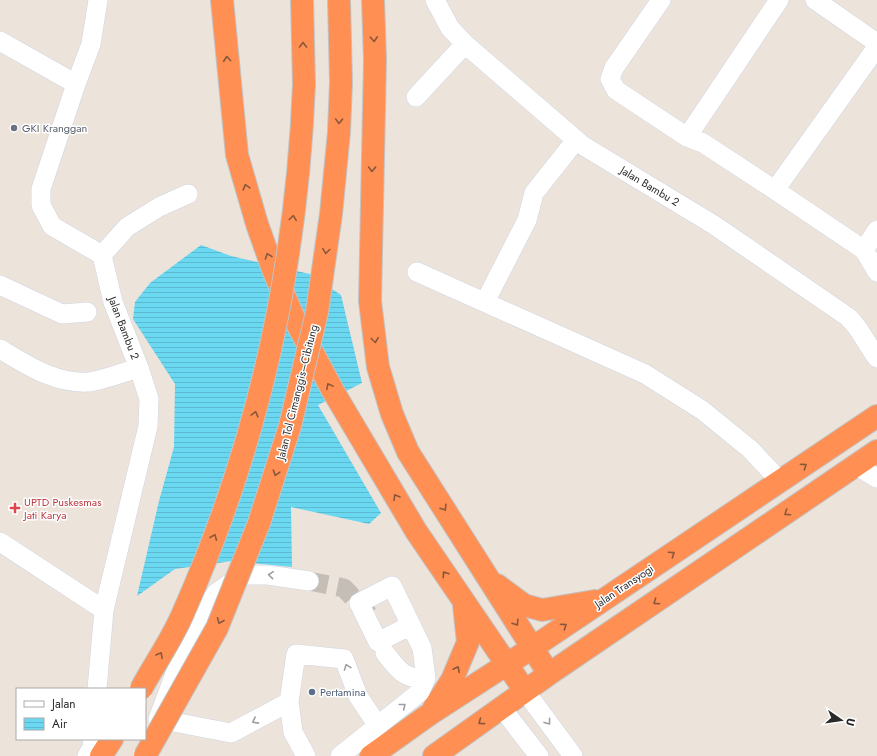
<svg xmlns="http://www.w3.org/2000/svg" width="877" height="756" font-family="Jost,sans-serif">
  <defs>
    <pattern id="water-rules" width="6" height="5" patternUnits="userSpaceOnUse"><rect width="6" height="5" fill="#6ad8f1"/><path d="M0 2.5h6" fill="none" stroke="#5cb9cf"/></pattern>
  </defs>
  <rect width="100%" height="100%" fill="#ece3da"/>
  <path fill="url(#water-rules)" d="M201,245l30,11 79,18 31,21 21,88 -44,22 63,108 -12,11 -78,-17 1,60 -60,-6 -57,8 -38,27 22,-95 15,-54 1,-63 -42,-65 2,-17 15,-19z"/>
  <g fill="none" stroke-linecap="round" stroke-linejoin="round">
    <path stroke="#c5beb7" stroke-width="19" stroke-dasharray="19 10" stroke-linecap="butt" d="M309,581l35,7 25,27"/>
    <defs>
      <path id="minor" d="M435,0l15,28 15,16 117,101 132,80 134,92c13,12 19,28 29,41
        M661,0l-47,68 -4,11 6,11 71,47 16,6 72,47 89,60 13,22
        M815,0l62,43
        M0,41l76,43
        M416,97l49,-53
        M687,137l92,-137
        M775,190l102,-143
        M864,250l13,-20
        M102,255l25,-28 32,-20 29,-13
        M417,272l228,102 57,36 48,39 31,33
        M0,285l62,29 25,-2
        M485,302l42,-82 7,-27 42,-53
        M0,349c27,16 55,35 89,33 16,-2 34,-10 50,-14
        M857,466l20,12
        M0,542l104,68
        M385,653c13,16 19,27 41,25
        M97,689l7,-79 44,-184 1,-27 -10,-31 -26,-66 -11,-47 -50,-29 -11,-21v-16l35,-105 15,-40 7,-44
        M525,691l48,65
        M501,707l38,49
        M158,719l32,-85 26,-41 26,-18h26l41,6
        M158,719l73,14 58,-31
        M87,756l5,-9 1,-8
        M306,756l-13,-24 -4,-30 7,-48 48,5 14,37 20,30
        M340,756l80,-64 6,-14 -4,-30 -30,-62 -33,17 19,39 33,-17"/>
      <path id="highway" d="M222,0l15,155 20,69 17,48 19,44 40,75 83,140 109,160
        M302,0l2,84
        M339,0l2,82
        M373,0l2,60 -5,241 8,66 14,47 16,38 141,222
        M497,585l27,20 18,5 53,-9
        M434,708l18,-28 16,-38 -4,-37
        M101,756l11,-17
        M371,756l59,-42 102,-66 345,-232
        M434,756l115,-82 328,-223"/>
    </defs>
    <use href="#minor" stroke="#d0d5e2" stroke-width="20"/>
    <use href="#highway" stroke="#c3c3c3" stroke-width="24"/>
    <use href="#minor" stroke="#fff" stroke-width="19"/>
    <use href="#highway" stroke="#ff8f52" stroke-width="22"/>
    <defs>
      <path id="highway-bridge" d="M141,689c14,-26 32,-51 43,-78 75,-169 113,-343 120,-527
        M145,756l72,-128 42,-105 31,-97 27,-114 14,-98 8,-82 2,-50"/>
    </defs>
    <use href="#highway-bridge" stroke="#c3c3c3" stroke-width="24" stroke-linecap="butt"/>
    <use href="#highway-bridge" stroke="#ff8f52" stroke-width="22"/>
  </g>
  <defs><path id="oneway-chevron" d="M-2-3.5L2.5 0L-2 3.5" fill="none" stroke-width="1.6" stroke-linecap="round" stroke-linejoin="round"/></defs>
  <g stroke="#89573b">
    <use href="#oneway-chevron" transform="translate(374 39) rotate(87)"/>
    <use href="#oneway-chevron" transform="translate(303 45) rotate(-90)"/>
    <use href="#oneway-chevron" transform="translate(227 59) rotate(-95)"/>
    <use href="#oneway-chevron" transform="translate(339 121) rotate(92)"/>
    <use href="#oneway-chevron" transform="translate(372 169) rotate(92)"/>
    <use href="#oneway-chevron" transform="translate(246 187) rotate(-106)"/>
    <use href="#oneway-chevron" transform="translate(293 218) rotate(-82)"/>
    <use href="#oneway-chevron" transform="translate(326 251) rotate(98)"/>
    <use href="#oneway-chevron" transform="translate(268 256) rotate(-110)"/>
    <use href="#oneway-chevron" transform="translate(375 340) rotate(83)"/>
    <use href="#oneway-chevron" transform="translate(329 386) rotate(-118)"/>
    <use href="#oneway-chevron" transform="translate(255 414) rotate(-75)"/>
    <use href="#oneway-chevron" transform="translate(804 466) rotate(-34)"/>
    <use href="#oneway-chevron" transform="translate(276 473) rotate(108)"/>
    <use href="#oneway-chevron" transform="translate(396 497) rotate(-121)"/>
    <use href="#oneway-chevron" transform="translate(444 508) rotate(57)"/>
    <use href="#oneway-chevron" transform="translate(787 513) rotate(146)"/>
    <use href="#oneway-chevron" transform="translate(214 537) rotate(-68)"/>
    <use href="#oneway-chevron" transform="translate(672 554) rotate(-34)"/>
    <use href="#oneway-chevron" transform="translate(445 574) rotate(-124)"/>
    <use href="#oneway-chevron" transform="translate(656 602) rotate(146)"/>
    <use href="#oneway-chevron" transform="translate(220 621) rotate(112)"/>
    <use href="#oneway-chevron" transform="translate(516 623) rotate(57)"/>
    <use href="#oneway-chevron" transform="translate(564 626) rotate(-34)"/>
    <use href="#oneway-chevron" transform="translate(160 655) rotate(-61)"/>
    <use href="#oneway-chevron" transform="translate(457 669) rotate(-63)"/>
    <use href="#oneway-chevron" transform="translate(481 722) rotate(144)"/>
  </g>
  <g stroke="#9f9f9f">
    <use href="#oneway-chevron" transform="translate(271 575) rotate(-175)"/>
    <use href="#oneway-chevron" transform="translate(347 667) rotate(-111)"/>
    <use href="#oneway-chevron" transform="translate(403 706) rotate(-39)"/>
    <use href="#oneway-chevron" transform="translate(255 721) rotate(152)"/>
    <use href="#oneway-chevron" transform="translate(548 722) rotate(53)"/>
  </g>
  <circle fill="#6b7280" stroke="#fff" stroke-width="1.5" cx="14" cy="128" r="4"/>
  <path fill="#e0444e" stroke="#fff" stroke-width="1.5" d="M13 502h4v4h4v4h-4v4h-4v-4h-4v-4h4z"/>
  <circle fill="#5c6f8a" stroke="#fff" stroke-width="1.5" cx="312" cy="692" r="4"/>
  <g text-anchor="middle" stroke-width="3" stroke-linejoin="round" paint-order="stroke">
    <g font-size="11" fill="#5b616d" stroke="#fff" text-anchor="start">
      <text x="22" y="132">GKI Kranggan</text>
    </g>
    <g font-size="11" fill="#292929" stroke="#fff">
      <text transform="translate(650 186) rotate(31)" y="4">Jalan Bambu 2</text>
      <text transform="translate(124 328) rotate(69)" y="4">Jalan Bambu 2</text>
      <text transform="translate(297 392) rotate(-76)" y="4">Jalan Tol Cimanggis–Cibitung</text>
      <text transform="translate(624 586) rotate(-34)" y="4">Jalan Transyogi</text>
    </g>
    <g font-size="11" fill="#be3a42" stroke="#fff" text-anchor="start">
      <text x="24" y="506">UPTD Puskesmas<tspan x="24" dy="13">Jati Karya</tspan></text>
    </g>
    <g font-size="11" fill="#4e5e75" stroke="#fff" text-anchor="start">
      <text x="320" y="696">Pertamina</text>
    </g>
  </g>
  <rect x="16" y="688" width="130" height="52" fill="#ffffff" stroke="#a9a9a9"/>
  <rect x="24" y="701" width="20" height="6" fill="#ffffff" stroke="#a9a9a9"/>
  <text x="52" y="708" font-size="12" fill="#292929">Jalan</text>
  <rect x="24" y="718" width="20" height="12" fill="url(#water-rules)" stroke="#a9a9a9"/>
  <text x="52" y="728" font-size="12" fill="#292929">Air</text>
  <g transform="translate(841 720) rotate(103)" stroke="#ffffff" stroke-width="3" paint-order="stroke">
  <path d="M0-3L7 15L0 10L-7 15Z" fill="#292929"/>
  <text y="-6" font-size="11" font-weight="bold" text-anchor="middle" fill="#292929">U</text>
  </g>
</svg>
